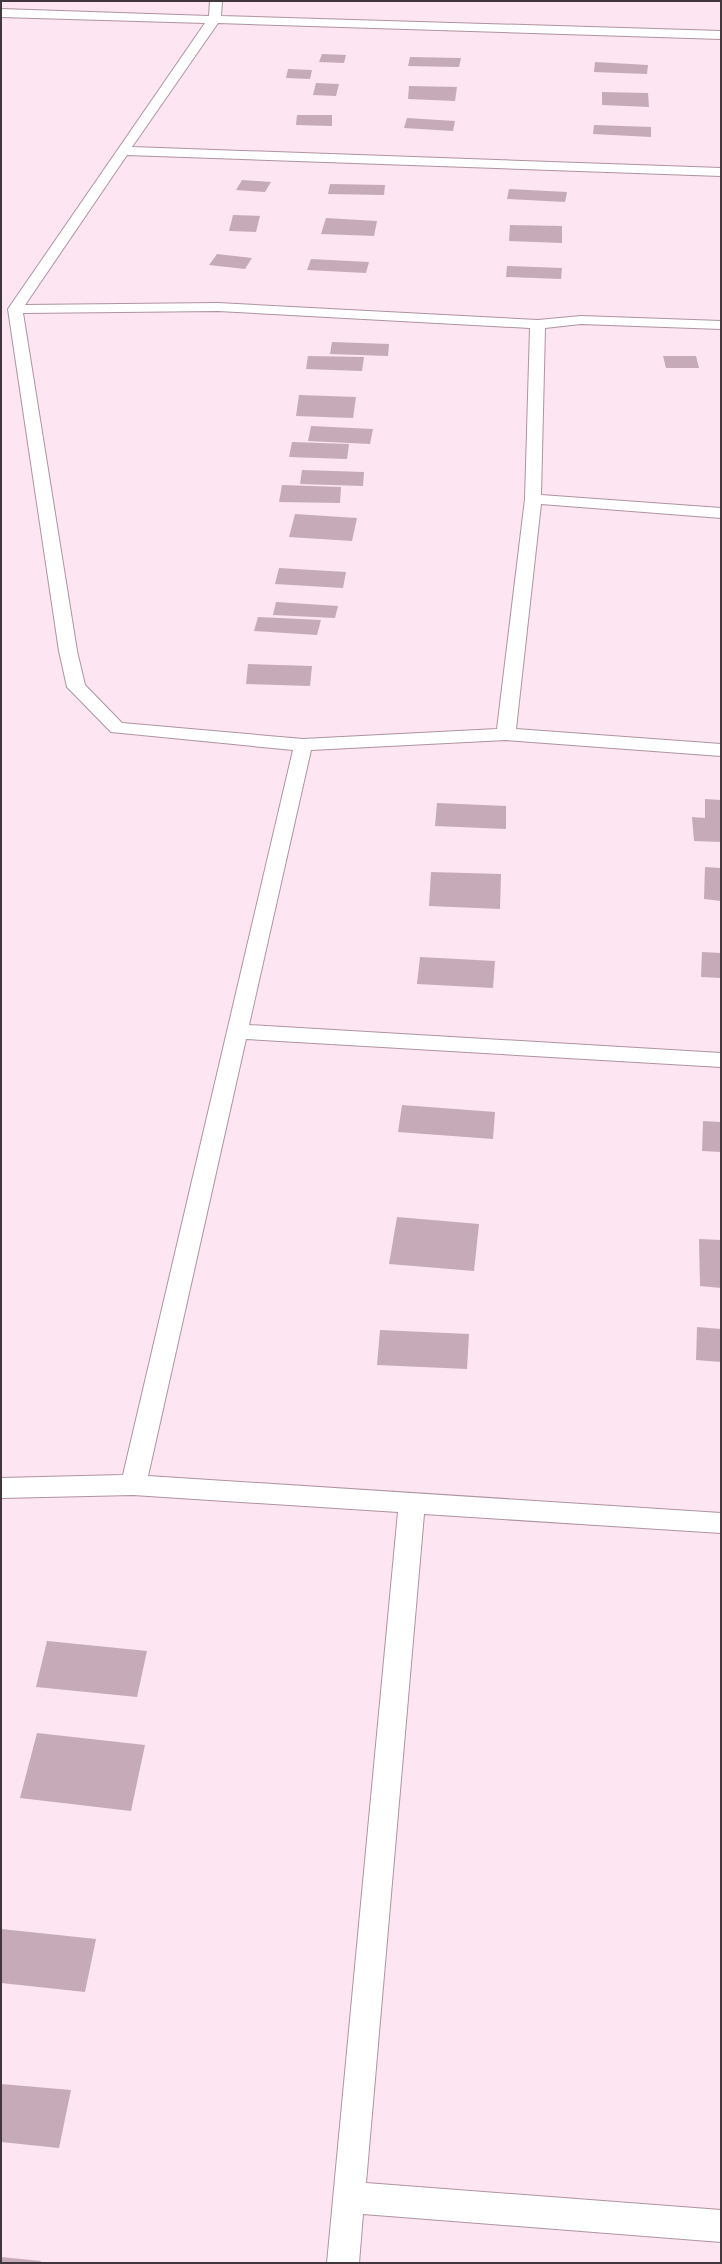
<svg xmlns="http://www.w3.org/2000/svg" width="722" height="2264" font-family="Mulish,sans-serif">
  <rect width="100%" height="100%" fill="#fde5f1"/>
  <path fill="#c6aab8" d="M322,54l24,1 -2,8 -25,-1z
    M410,57l51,1 -2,9 -51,-1z
    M595,62l53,3 -1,9 -53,-2z
    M288,69l24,1 -2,9 -24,-1z
    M316,83l23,1 -3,12 -23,-1z
    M409,86l48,1 -2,14 -47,-2z
    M602,92l46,1 1,14 -47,-2z
    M297,115h35v11l-36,-1z
    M407,118l48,3 -2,10 -49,-3z
    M594,125l57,2v10l-58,-3z
    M242,180l29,2 -6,10 -29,-2z
    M330,184l55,1 -1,10 -56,-1z
    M509,189l58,3 -2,10 -58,-3z
    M233,215l27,1 -4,16 -27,-1z
    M326,218l51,3 -3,15 -53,-2z
    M510,225l52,1v17l-53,-2z
    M217,254l35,4 -7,11 -36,-4z
    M311,259l58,3 -3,11 -59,-3z
    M507,266l55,2 -1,11 -55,-2z
    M332,342l57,2 -1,12 -58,-2z
    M308,356l56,1 -2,14 -56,-2z
    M663,356h33l3,12h-33z
    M299,395l57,2 -3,21 -57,-2z
    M311,426l62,3 -3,15 -62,-3z
    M292,442l57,2 -2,15 -58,-2z
    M302,470l62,2 -1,14 -63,-2z
    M282,485l59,2 -1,16 -61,-1z
    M295,514l62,4 -5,23 -63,-4z
    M279,568l67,4 -3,16 -68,-4z
    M276,602l62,4 -3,12 -62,-3z
    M258,617l63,3 -4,15 -63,-4z
    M248,664l64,2 -2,20 -64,-2z
    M705,799l16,1v42l-27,-1 -2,-24 13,1z
    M437,803l69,3v23l-71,-3z
    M705,867l16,1v33l-17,-2z
    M431,872l70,2 -1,35 -71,-3z
    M702,952l19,1v25l-20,-1z
    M420,957l75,4 -2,27 -76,-4z
    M402,1105l93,7 -2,27 -95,-7z
    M703,1121l18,1v30l-19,-1z
    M397,1217l82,7 -5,47 -85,-7z
    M699,1239l22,1v48l-21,-2z
    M697,1327l24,2v33l-25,-2z
    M380,1330l89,4 -2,35 -90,-4z
    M47,1641l100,10 -10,46 -101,-10z
    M37,1733l108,12 -14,66 -111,-13z
    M1,1929l95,10 -11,53 -84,-9z
    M1,2084l70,6 -12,58 -58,-6z
    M1,2257l40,4 -1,2h-39z"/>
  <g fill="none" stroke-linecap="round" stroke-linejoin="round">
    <defs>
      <path id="street" d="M210,1h12l-1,15 500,15v8l-503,-16 -86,124 589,21v8l-594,-21 -102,150 193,-2 320,17 43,-4 140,5v8l-140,-5 -36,4 -4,167 180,13v10l-180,-14 -25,225 205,15v12l-215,-16 -195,10 -62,275 472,28v14l-475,-28 -98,437 573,37v20l-297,-19 -58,669 355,27v32l-358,-28 -4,49h-32l71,-751 -265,-17 -132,3v-20l122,-3 170,-725 -182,-18 -44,-45 -8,-36 -51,-342 197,-286 -204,-6v-8l208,7zM218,311l312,17 -5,171 -28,230 -194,10 -181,-16 -37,-38 -8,-34 -54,-338z"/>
    </defs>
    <use href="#street" stroke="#af93a1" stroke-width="2"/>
    <use href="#street" fill="#fff" fill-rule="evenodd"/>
  </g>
  <rect width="722" height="2264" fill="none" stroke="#41363c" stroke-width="4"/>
</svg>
